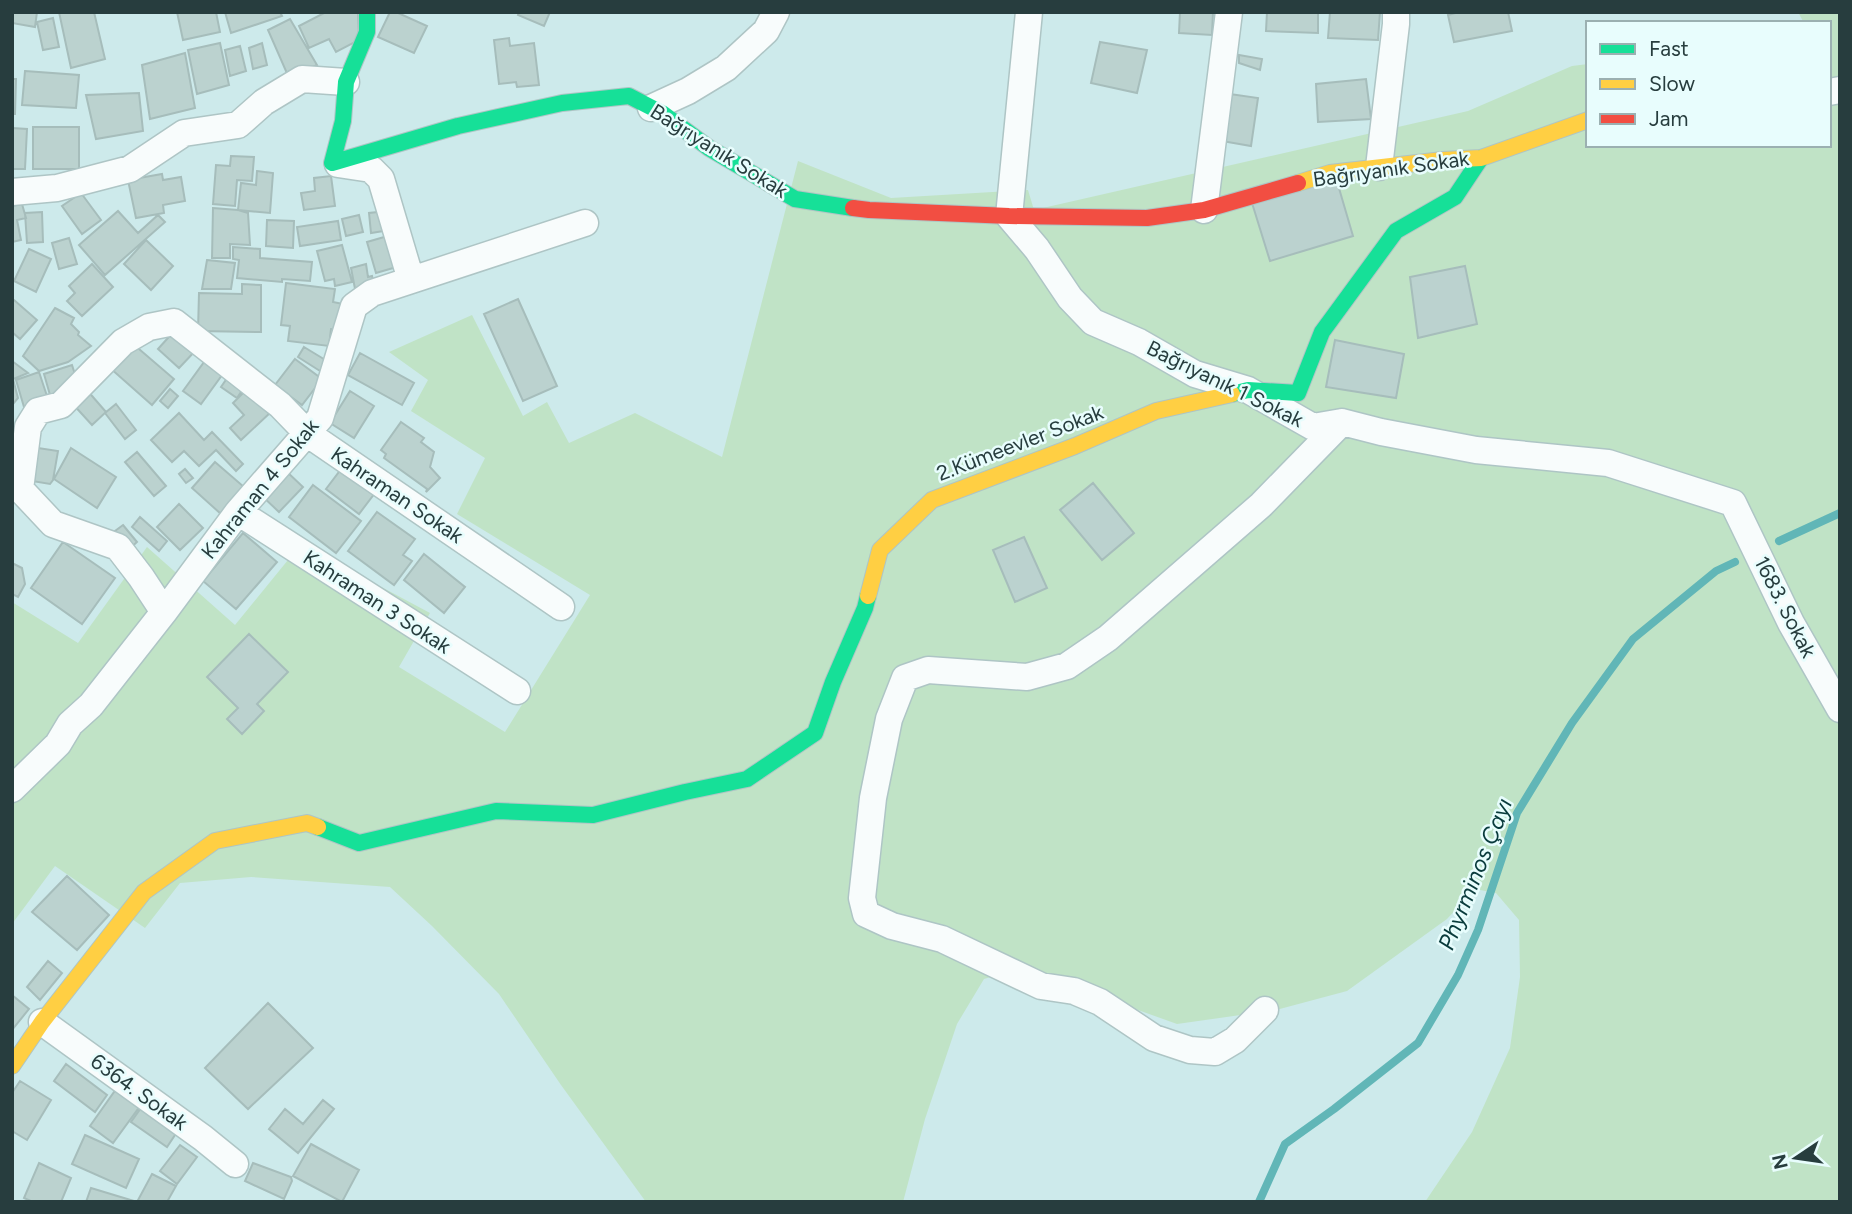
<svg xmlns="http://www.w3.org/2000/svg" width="1852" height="1214" font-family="Figtree,sans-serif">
  <rect width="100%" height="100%" fill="#cdeaeb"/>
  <path fill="#c0e3c6" d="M1798,12h42v1190h-415l47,-70 38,-84 10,-71 -1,-57 -23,-27 -21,-4 -28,30 -100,72 -71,19 -99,14 -156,-56 -37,11 -27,45 -32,95 -22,83h-257l-85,-117 -62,-91 -67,-68 -42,-39 -139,-10 -71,6 -35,45 -90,-62 -43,58v-322l66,41 69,-96 88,78 66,-81 129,69 -31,54 106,65 85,-137 -133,-81 28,-56 -74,-47 17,-31 -39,-28 83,-37 51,101 24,-14 22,41 66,-30 87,44 76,-296 93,37 137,-8 6,20 434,-99 104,-45 16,-2v81h241v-122h-25z"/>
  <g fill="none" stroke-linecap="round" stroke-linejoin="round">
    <path stroke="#61b6b7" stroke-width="8" d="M1779,541l61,-28
      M1259,1202l26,-58 49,-35 84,-66 40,-68 20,-45 39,-117 55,-90 61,-84 83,-68 19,-9"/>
  </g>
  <path fill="#bbd2cf" stroke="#a6bdbb" stroke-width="2" d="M12,12h25l-2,15 -23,-4z
    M59,12h35l11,47 -34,9z
    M177,12h39l4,20 -37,8z
    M225,12h55l2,4 -51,17z
    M326,12h32l1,28 -23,12 -7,-13 -20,9 -10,-22z
    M390,12h6l31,14 -13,27 -36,-16z
    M519,12h31l-6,14 -26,-11z
    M1180,12h33l-1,23 -33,-2z
    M1267,12h51v21l-52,-2z
    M1330,12h50l-2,28 -50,-2z
    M1459,12h49l4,19 -58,11 -6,-27z
    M53,18l6,29 -16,3 -6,-28z
    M290,19l27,46 -28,13 -21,-48z
    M509,38l1,8 24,-3 5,42 -22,2 -1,-5 -17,2 -5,-44z
    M1100,42l47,8 -10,43 -46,-10z
    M220,43l9,42 -32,9 -9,-44z
    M262,43l5,22 -14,4 -4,-21z
    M240,46l6,25 -16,5 -5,-26z
    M185,53l10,55 -45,11 -8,-54z
    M1239,55l23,4 -2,11 -21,-7z
    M25,71l54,4 -3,33 -54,-3z
    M12,79h4l-1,35h-3z
    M1366,79l5,40 -53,3 -2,-38z
    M139,93l4,38 -47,8 -10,-44z
    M1223,93l35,5 -7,48 -35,-6z
    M33,127h46v42h-46z
    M12,128l15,1 -2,40h-13z
    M231,156l23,1 -2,24 -15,-1 -2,26 -22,-2 3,-39 14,1z
    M257,171l16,2 -3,40 -32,-3 3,-27 15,2z
    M162,174l1,6 18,-3 4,24 -22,4 1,8 -28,5 -8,-38z
    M331,176l4,30 -31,4 -3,-17 14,-2 -1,-13z
    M1336,178l17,58 -83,25 -18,-58z
    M81,193l20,27 -19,14 -20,-28z
    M22,204l4,14 -9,2 4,20 -9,2v-36z
    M213,208l25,2 10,3 2,32 -20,-1v14h-18z
    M118,211l20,22 20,-18 7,7 -60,53 -26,-30z
    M387,211l3,19 -19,3 -2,-20z
    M42,212l1,30 -16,1 -2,-30z
    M359,215l4,17 -17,4 -4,-17z
    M267,220l27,1 -1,27 -27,-2z
    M338,221l3,19 -41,6 -3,-19z
    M391,235l9,31 -24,7 -9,-31z
    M69,238l8,26 -18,5 -7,-26z
    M146,240l27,26 -22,24 -27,-26z
    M342,245l10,37 -17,4 -1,-7 -9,2 -8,-30z
    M233,247l27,2v9l52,4 -2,19 -28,-2v3l-45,-4 2,-18 -6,-1z
    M29,249l22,10 -15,33 -22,-11z
    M207,260l28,3 -4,26h-29z
    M92,264l21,23 -31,29 -15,-15 8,-8 -6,-7z
    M366,264l2,13 4,-1 3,14 -19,4 -5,-26z
    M1465,266l12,58 -59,14 -8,-61z
    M286,283l49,6 -2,13 10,2 -4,26 -8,-1 -2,17 -41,-5 2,-15 -9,-1z
    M242,284l19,1v47l-63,-1 1,-38 43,1z
    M518,299l39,87 -34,15 -39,-87z
    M14,300l23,20 -17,19 -8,-7v-30z
    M55,308l19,10 -3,6 8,8 -1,3 13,11 -23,16 -29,9 -16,-15z
    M176,329l21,20 -18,19 -21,-19z
    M1335,340l69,14 -8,44 -70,-11z
    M132,343l42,36 -22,26 -42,-37z
    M304,347l23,14 -7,10 -22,-14z
    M360,353l54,30 -12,22 -54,-30z
    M207,358l18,13 -24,33 -18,-13z
    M295,359l27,20 -20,26 -27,-20z
    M12,361l16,12 -15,6 5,19 -5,6z
    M72,365l6,19 -28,11 -6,-21z
    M232,371l15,12 -10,15 -16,-11z
    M39,372l9,27 -24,8 -8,-27z
    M248,388l23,24 -30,28 -11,-12 14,-13 -11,-12z
    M86,389l20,23 -14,13 -21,-23z
    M170,389l8,7 -10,12 -8,-7z
    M350,391l24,15 -20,32 -24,-15z
    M116,404l20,26 -11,9 -20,-26z
    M179,413l25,27 8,-8 31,32 -7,7 -20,-21 -17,16 -15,-15 -12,11 -21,-22z
    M401,422l23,16 -3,4 13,10 -4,15 10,11 -14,14 1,-3 -43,-31 2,-4 -5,-4z
    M38,448l20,3 -5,29 -3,4 -18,-3z
    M71,448l45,29 -19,31 -43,-29z
    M137,452l29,34 -12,10 -29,-34z
    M215,462l29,25 -23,27 -29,-26z
    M345,464l33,25 -19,25 -33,-25z
    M185,469l8,9 -7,5 -7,-9z
    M285,470l18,17 -24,25 -18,-17z
    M1093,483l41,50 -32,27 -42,-50z
    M313,485l48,36 -25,32 -47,-36z
    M179,504l24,24 -23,22 -23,-23z
    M377,512l38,27 -12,16 9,6 -18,24 -46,-34z
    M140,517l27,24 -8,10 -27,-24z
    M123,525l14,17 -11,10 -15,-18z
    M243,533l34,29 -41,47 -33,-28z
    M1024,537l23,51 -32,14 -22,-52z
    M63,542l52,36 -33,46 -51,-36z
    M424,554l41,33 -21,26 -40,-33z
    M12,563l10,5 3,16 -7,13 -6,-3z
    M249,634l39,38 -31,32 7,7 -22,23 -15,-15 11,-11 -31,-31z
    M67,876l42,39 -32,35 -45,-38z
    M48,961l14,12 -22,27 -13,-13z
    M12,995l17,14 -17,21z
    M268,1003l45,45 -65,61 -43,-41z
    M66,1064l41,31 -12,17 -41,-31z
    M20,1081l31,19 -24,40 -15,-9v-38z
    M119,1085l24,17 -30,41 -23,-17z
    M323,1100l11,9 -36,44 -29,-24 16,-20 18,15z
    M141,1108l36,24 -10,15 -36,-25z
    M85,1135l54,24 -13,29 -54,-24z
    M311,1144l48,26 -17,32 -49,-26z
    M180,1145l17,12 -20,27 -17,-13z
    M39,1163l32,15 -10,24h-28l-9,-4z
    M253,1163l38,14 1,4 -8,18 -39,-18z
    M152,1174l24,12 -9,16h-30z
    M91,1188l43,13v1h-48z"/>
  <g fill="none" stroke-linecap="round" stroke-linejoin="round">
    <defs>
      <path id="street" d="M1029,12l-20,204 28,33 33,49 23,24 46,20 56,32 53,16 65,37 29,-5 39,10 95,18 132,13 125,40 58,120 49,86
        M1829,92l11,-2
        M651,108l37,-17 38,-23 40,-37 10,-19
        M338,164l33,5 10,10 30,101
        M1379,167l17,-143v-12
        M12,192l45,-4 73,-19 54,-36 54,-8 26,-23 38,-23 44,3
        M1204,210l25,-198
        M12,485l8,4 33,35 65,23 23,30 23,35
        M20,489l8,-62 10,-16 23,-6 62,-63 26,-15 25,-5 106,83 28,29 253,173
        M238,512l279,179
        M12,789l46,-45 12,-20 21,-19 73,-93 74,-100 82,-94 34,-112 18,-13 213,-70
        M1265,1010l-30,30 -20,12 -25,-2 -36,-12 -54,-36 -26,-11 -33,-5 -99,-47 -50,-13 -26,-12 -4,-16 11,-100 16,-79 16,-41 23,-8 99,7 40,-11 41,-28 153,-133 81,-83
        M42,1022l161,116 32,26"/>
      <path id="fast" d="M367,12v20l-21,50 -3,39 -11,42 126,-37 104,-23 67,-7 33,17 47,35 86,51 58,9
        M1232,394l16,-4 50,3 24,-61 74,-101 59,-34 26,-39
        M318,827l41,16 137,-32 97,4 92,-23 62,-13 68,-46 18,-51 32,-74 3,-12"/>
      <path id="slow" d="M1298,183l32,-10 113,-13 38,-2 107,-38
        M868,596l12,-46 52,-50 143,-54 81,-35 76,-17
        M12,1066l30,-44 102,-130 71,-51 92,-18 11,4"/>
      <path id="jam" d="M853,208l16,2 140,6 138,2 57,-8 94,-27"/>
    </defs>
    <use href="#street" stroke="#aec5c5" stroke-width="29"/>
    <use href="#fast" stroke="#aec5c5" stroke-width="18"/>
    <use href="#slow" stroke="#aec5c5" stroke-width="18"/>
    <use href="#jam" stroke="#aec5c5" stroke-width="18"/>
    <use href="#street" stroke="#f8fcfc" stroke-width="26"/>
    <use href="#fast" stroke="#16e098" stroke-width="16"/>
    <use href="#slow" stroke="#ffcf43" stroke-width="16"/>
    <use href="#jam" stroke="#f24e42" stroke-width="16"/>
  </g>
  <g text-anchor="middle" stroke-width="5" stroke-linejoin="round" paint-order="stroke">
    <g font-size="21" fill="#273d3e" stroke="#e8fdfd">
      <text transform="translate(719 151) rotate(32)" y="7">Bağrıyanık Sokak</text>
      <text transform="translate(1391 169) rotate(-8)" y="7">Bağrıyanık Sokak</text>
      <text transform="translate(1225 384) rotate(26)" y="7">Bağrıyanık 1 Sokak</text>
      <text transform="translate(1020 443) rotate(-21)" y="7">2.Kümeevler Sokak</text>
      <text transform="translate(260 489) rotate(-51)" y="7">Kahraman 4 Sokak</text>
      <text transform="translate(397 495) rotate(34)" y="7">Kahraman Sokak</text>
      <text transform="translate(377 602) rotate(33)" y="7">Kahraman 3 Sokak</text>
      <text transform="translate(1785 607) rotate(63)" y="7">1683. Sokak</text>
      <text transform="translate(139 1092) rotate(36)" y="7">6364. Sokak</text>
    </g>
    <g font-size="23" font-style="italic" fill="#093b3c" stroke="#e8fdfd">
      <text transform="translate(1475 874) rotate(-68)" y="8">Phyrminos Çayı</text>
    </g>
  </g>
  <rect width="1852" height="1214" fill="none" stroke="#273d3e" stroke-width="28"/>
  <rect x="1586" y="21" width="245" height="126" fill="#e8fdfd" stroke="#9bb0b1" stroke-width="2"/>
  <rect x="1600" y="44" width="35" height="10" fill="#16e098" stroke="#9bb0b1" stroke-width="2"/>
  <text x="1649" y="56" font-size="21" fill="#273d3e">Fast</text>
  <rect x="1600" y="79" width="35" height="10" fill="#ffcf43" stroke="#9bb0b1" stroke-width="2"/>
  <text x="1649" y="91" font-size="21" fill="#273d3e">Slow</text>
  <rect x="1600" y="114" width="35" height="10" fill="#f24e42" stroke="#9bb0b1" stroke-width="2"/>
  <text x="1649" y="126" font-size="21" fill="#273d3e">Jam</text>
  <g transform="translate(1796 1158) rotate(257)" stroke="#e8fdfd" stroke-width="5" paint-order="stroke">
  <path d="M0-5L12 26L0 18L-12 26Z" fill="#273d3e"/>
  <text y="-10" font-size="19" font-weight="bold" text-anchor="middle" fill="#273d3e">N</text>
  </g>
</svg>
